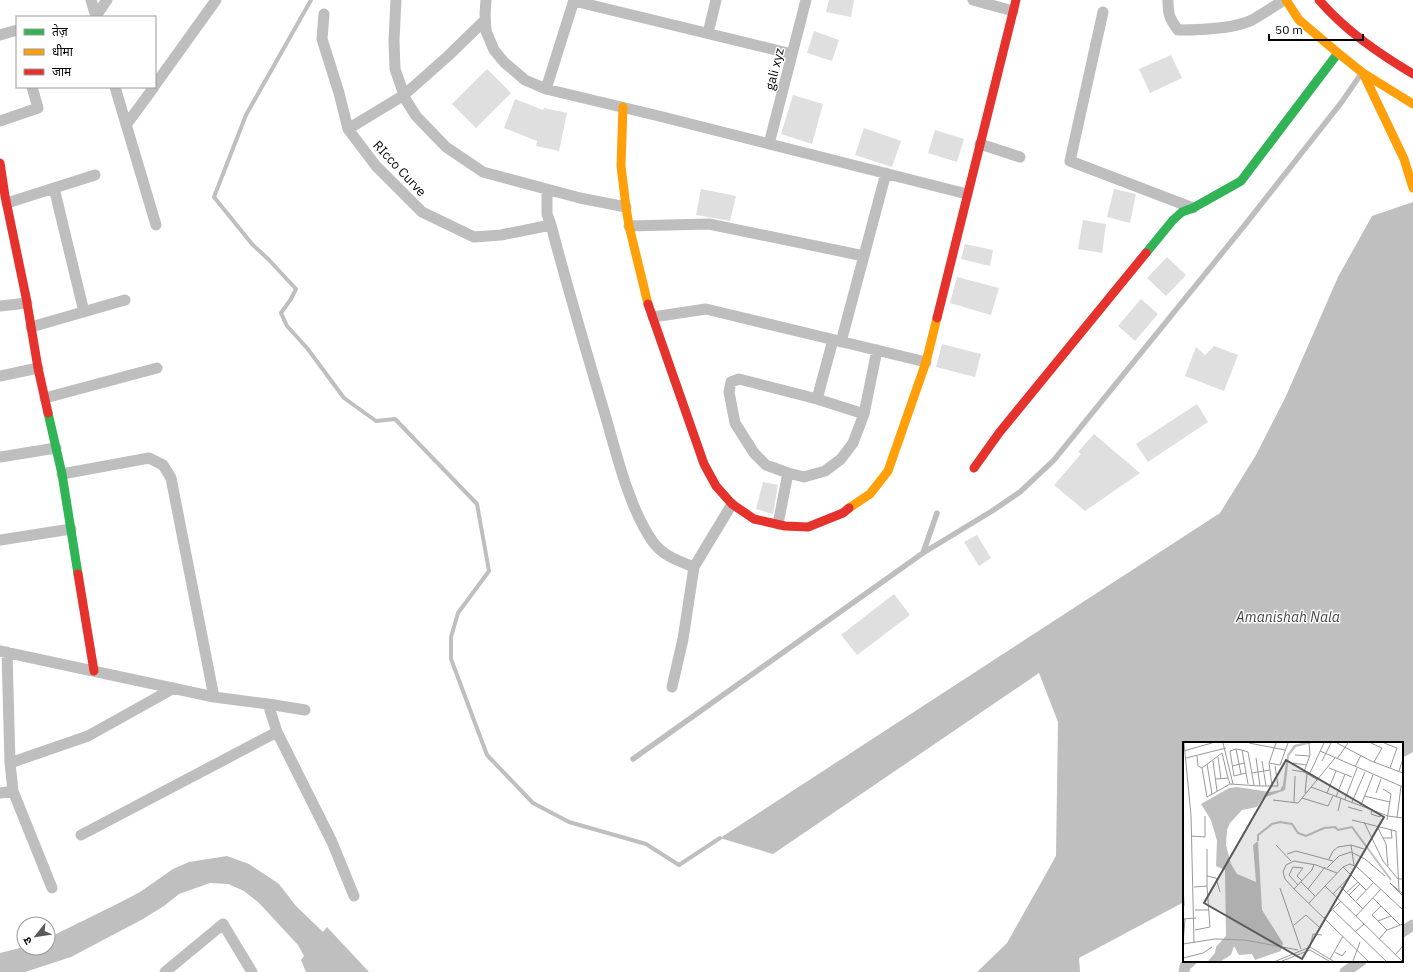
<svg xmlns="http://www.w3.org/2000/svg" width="1413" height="972" font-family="'IBM Plex Sans','Noto Sans Devanagari',sans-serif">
  <rect width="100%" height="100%" fill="#fff"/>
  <path fill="#bfbfbf" d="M1413,202v550l-11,6v-15h-218v159l-105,56 1,14h-103l30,-29 49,-87 2,-134 -19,-49 -266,181 -53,-16 500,-325 36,-58 30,-59 52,-119 34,-61z
    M227,856l22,8 30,20 17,22 27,26 4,-5 42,45h-63l-5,-12 3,-4 -6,-11 -39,-42 -15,-12 -16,-7 -18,-1 -31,11 -15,12 -21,13 -72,38 -46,15h-25v-19l24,-6 24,1v-10l69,-34 23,-12 33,-23 16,-7z"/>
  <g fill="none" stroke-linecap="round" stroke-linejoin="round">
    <path stroke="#bfbfbf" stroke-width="4" d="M311,0l-65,115 -32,82 38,47 17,16 27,29 -5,10 -10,14 6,13 20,22 37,50 32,23 19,-2 82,85 12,67 -31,42 -7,24v22l36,96 46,48 36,19 77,22 33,21 41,-27"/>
  </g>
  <path fill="#dfdfdf" d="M829,0h25l-3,17 -25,-5z
    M814,31l25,9 -7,21 -25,-8z
    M1171,55l11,23 -32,15 -11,-24z
    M487,69l24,24 -35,35 -24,-24z
    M793,95l30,9 -11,40 -31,-10z
    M515,99l28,11 1,-2 23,5 -8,38 -23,-5 1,-5 -33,-13z
    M864,128l37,13 -9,26 -37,-12z
    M935,130l29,9 -7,23 -29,-9z
    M701,189l35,7 -6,25 -34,-6z
    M1114,189l22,5 -6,29 -23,-6z
    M1083,220l23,4 -4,29 -24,-4z
    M965,244l28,6 -3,16 -29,-7z
    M1167,257l19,18 -20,21 -19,-18z
    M957,277l42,11 -8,27 -41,-12z
    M1141,299l17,15 -23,27 -17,-15z
    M942,344l39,10 -6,23 -39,-10z
    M1214,346l24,9 -14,36 -39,-15 11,-29 9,8z
    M1197,404l11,18 -60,40 -12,-18z
    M1094,434l46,39 -55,38 -31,-26 27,-31 -3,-2z
    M763,482l15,3 -5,29 -17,-5z
    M977,535l14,23 -12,8 -15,-24z
    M894,594l16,21 -53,40 -16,-20z"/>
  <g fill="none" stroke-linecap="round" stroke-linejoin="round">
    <path stroke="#bebebe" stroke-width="5.5" d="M923,553l14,-40
      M633,759l290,-206 69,-42 28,-19 34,-32 190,-234 97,-123 20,-29"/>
    <path stroke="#bebebe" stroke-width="11" d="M91,0l5,17
      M396,0l-2,40 1,29 9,26 2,5 10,16 30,31 37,25 97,26 46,9
      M486,0l-1,14 1,17 8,19 10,12 21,18 21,9 117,28 304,77
      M973,0l40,11
      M1168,0c0,14 1,18 10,30 20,0 56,-1 74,-10 11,-6 21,-13 32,-20
      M574,1l218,53
      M1103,12l-33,149 123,47
      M324,14l-2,25 17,54 9,36 28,37 46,46 52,25 27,-2 50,-10
      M96,16l11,-16
      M708,33l8,-33
      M0,35l17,-5
      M155,85l61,-85
      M115,87l41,138
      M546,89l28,-89
      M0,121l38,-13 -6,-21
      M126,125l28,-38
      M348,129l56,-34 44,-39 37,-36
      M769,144l37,-144
      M980,144l40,13
      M54,188l30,124
      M547,189v25l4,11c17,65 36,129 55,193 11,38 24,92 47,124 10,14 26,19 41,25
      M7,203l88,-28
      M629,226l80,-2 155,32
      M0,306l27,-3
      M653,317l53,-8 220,53
      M31,327l94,-27
      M833,340l-16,59 -78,-20 -8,3 -2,10 6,31 19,30 12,12 22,8 16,4 21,-6 16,-12 12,-16 11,-29 13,-64
      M841,342l45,-169
      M0,376l38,-8
      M45,398l112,-30
      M817,399l47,15
      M0,457l56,-9
      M62,474l87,-16 14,7 8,13 43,219
      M778,524l10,-51
      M0,540l71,-11
      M0,651l214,46 54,7 9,28 55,110 22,54
      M7,652l3,111 3,28 39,97
      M672,687l11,-48 11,-72 38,-63
      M268,704l37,6
      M10,763l78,-27 86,-48
      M0,793l13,-2
      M81,835l196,-103
      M1402,932l11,-7
      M165,972l58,-48 29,48
      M1184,972l1,-6 6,-5
      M1345,972l16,-11"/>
    <path stroke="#30b455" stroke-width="9" d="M1146,253l27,-33 9,-8 11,-4 48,-27 97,-128
      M48,413l14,61 16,100"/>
    <path stroke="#ff9f0a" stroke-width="9" d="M1286,0l13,20 39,33 25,20 50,31
      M1363,73l41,86 9,29
      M623,107l-2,59 5,41 3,19 19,78
      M849,508l21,-14 18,-23 38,-109 11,-44"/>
    <path stroke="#e5322d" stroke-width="9" d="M1319,0c27,31 59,53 94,74
      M0,163l5,33 21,101 12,71 10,45
      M648,304l56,160 12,22 16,18 22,15 31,7 23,1 35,-14 6,-5
      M937,318l79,-318
      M974,468l25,-35 147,-180
      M78,574l16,97"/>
  </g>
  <g text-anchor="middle" stroke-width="3" stroke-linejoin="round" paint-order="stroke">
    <g font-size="13" fill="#000" stroke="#fff">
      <text transform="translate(774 69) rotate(-76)" y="5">gali xyz</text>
      <text transform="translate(400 168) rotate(47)" y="5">RIcco Curve</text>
    </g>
    <g font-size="14" font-style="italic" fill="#444" stroke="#fff">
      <text x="1288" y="622">Amanishah Nala</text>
    </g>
  </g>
  <g transform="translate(1183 742)">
    <rect width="220" height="220" fill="#fff"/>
    <path d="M119,1h10l-16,4 -7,9 -4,34 -22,8 -6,9 -15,3 -12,13 -3,7 -1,15 5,19 6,10 19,8 -3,-37 5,-4 4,69 21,33 -2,8 -26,9 -3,-6 -13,1 -5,-9 -3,9 -10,6h-13l7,-8 1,-6 10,-11 -1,-66 -9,-4 1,-25 -6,-21 -10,-16 28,-16 8,-1 33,5 10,-2 3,-5 4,-30 7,-10z" fill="#bfbfbf"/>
    <path fill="none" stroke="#bfbfbf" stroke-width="2" d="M75,99v-6l14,-11 8,-2 12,2 6,9 8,3 18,-8 11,-1 3,3 14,-3 39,53"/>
    <path fill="none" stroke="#999" stroke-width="1" d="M1,1l7,72 3,128M40,1l10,41M66,1l36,7M154,1l34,18 32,12M188,1l11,5 -8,14M201,1l13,5 -7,20M53,7l-6,2 4,25 12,-3M0,9l29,-8M137,9l83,36M112,13l14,1M14,14l1,10 4,2 5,29 23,-13 30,2 -4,-28M35,15l3,22M3,16l40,-10M154,17l11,-16M30,19l4,30M139,19l9,-18M86,21l7,-20M110,21l13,2M24,22l5,30M49,24l12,-3M172,25l6,-12M19,26l20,-15 6,25M146,26l23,9M109,28l12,2 14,8M216,29l4,-12M121,30l6,-17 -1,-12M69,31l18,-3M58,32l-5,-25 6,1M126,33l15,-32M33,37l12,-1 2,6M65,42l-6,-34 6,2 6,33M77,44h6l-4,-25M83,44h12l-3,-20M89,44l-3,-23 11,2 8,-22M128,45l77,29 15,2M200,47l8,5 -4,26M122,51l2,-19M144,51l9,-22M193,51l5,-14M181,54l26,6M153,55l9,-23M119,56l26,8 5,-10M162,57l12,-31M90,58l25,3 37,-45M111,60l1,-26M169,60l13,-30M178,63l12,-30M165,65l14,4M189,67l-1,5 9,3 1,-4M155,69l3,-13M214,76l4,-32M169,78l44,11 3,61M181,80l19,39 15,18h5M194,84l9,18 2,22M8,94l14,1v-21M200,96h9l-1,-9M93,103l15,16M168,103l3,20M24,107v27M104,112l9,-3 37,10M146,117l4,-8 5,-4 13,-2 13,4M160,125l23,23M144,126l12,-12 12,-4 14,7 20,17M154,131l-21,-8 -22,-4 -8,4 -3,7 2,7 9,10 74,72M118,140l14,14M0,141l1,23M207,141l13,11M207,141l13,13M115,143l-9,-10 4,-8 10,1 -6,8 5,5M24,144v-10l9,2 4,14M142,144l77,75M157,144l23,23M11,145l13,-1 3,41 -15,3M97,146l21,61M111,147l18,-19 2,-6M125,147l17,-22M163,151l12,-11M150,152l18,-19M166,153l11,-11M190,156l27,27M173,159l18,-19M126,161l34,-36 7,-3 7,3 46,43M198,164l-9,9 15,15M12,168h14M150,168l53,51M173,174l25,-27M141,176l17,-17M0,177l13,-1M195,179l13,-5M111,183l12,-10 13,12M172,190l9,-8M196,197l8,-9 16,-6M0,202l32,-5 30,1 53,10M0,202l2,-25M127,205l3,-13 9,1M152,210l7,4 4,-5M212,213l8,-9M0,216l20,-5 9,-6M147,217l13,-23M93,219l34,-14 23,14M99,219l28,-11 19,11M170,219l7,-19"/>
    <path fill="#595959" fill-opacity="0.15" stroke="#595959" stroke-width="2" d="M103,18l98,57 -82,142 -98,-56z"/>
    <rect width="220" height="220" fill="none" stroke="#000" stroke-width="2"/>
  </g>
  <rect x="16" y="16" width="140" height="72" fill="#ffffff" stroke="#999999"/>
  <rect x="24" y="29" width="20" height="6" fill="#30b455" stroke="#999999"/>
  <text x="52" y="36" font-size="12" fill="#000000">तेज़</text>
  <rect x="24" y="49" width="20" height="6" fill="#ff9f0a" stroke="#999999"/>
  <text x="52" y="56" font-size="12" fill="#000000">धीमा</text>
  <rect x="24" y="69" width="20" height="6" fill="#e5322d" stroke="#999999"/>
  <text x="52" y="76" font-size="12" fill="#000000">जाम</text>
  <g transform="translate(36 936) rotate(240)"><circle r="19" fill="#ffffff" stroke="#999999"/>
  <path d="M0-3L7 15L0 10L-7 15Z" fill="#595959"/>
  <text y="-6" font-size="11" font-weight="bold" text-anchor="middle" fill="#000000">उ</text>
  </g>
  <path d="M1269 34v6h94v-6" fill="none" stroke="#000000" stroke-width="2"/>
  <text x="1275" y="34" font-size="12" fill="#000000" stroke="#ffffff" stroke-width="3" paint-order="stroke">50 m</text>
</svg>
